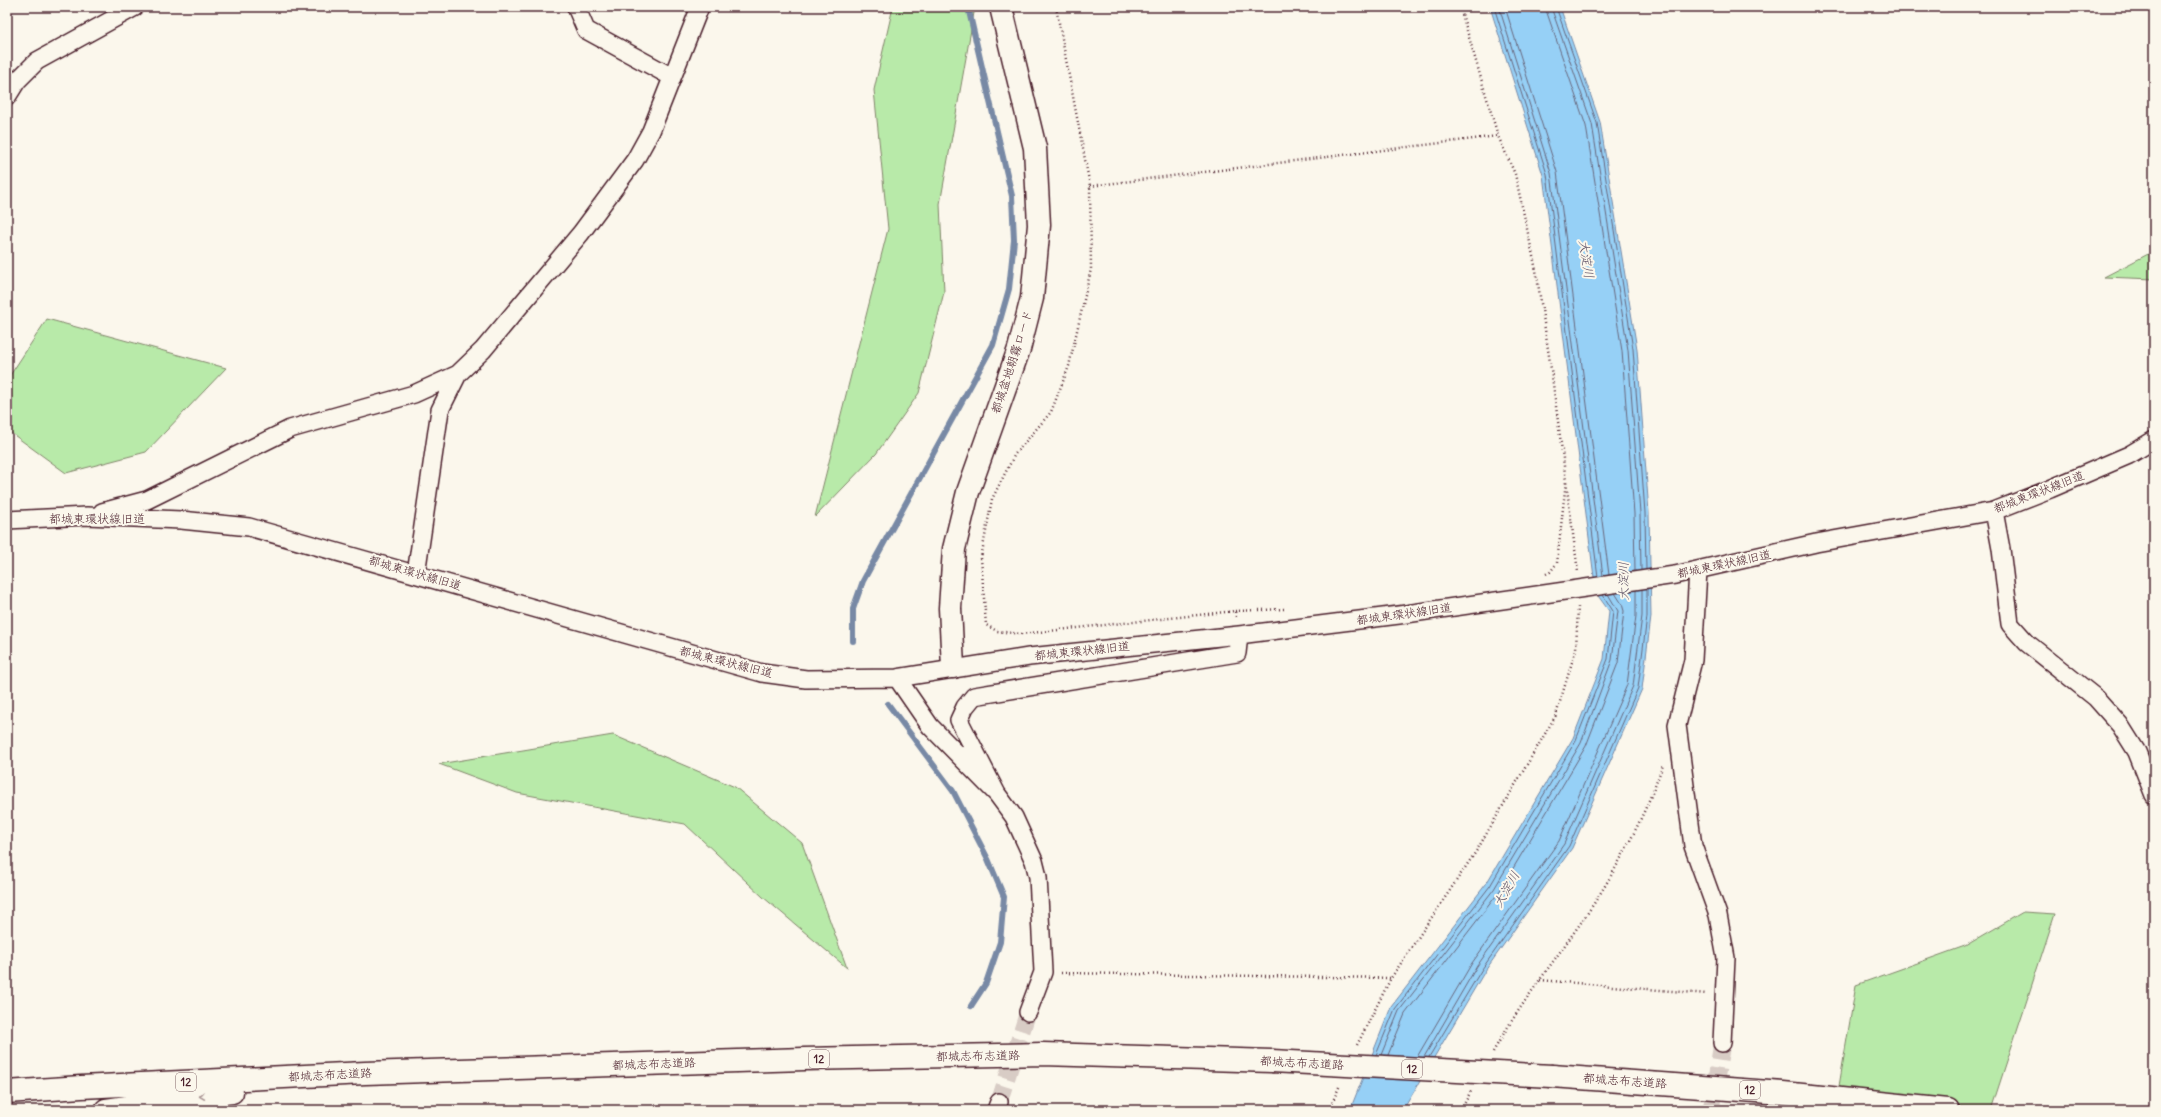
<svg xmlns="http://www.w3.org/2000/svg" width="2161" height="1117" font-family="Delius,'Klee One',sans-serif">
  <rect width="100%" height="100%" fill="#fbf7ec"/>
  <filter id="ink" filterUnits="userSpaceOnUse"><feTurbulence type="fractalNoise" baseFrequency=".025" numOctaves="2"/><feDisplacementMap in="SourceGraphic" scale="8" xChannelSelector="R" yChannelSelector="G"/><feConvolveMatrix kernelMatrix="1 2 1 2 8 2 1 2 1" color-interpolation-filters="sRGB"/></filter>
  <g filter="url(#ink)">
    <path fill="#b8eaa9" stroke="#81846a" d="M893,7h82l-35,197 4,88 -25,101 -43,61 -61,63 73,-288 -14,-139z
      M2154,251v28l-50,-2z
      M47,319l179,49 -80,84 -80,21 -59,-43v-50z
      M613,735l122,52 67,56 45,125 -84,-71 -78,-73 -168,-31 -78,-29z
      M2023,912l32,2 -64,196h-156l21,-125 109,-39z"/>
    <path fill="#96d0f6" stroke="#7889a5" d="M1490,7h70l40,115 37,227 12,164 2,104 -9,72 -70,159 -87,123 -82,139h-53l41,-103 95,-123 87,-146 31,-79 5,-48 -13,-18 -53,-418z"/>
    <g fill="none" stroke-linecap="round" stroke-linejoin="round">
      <path stroke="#68667c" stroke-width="1" d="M1494,7l53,167 51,403
        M1499,7l52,166 52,403
        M1505,7l52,165 52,403
        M1545,7l41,119 36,225 12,163 1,57
        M1551,7l41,117 36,226 12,163 1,57
        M1556,7l41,116 36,226 12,164 1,57
        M1376,1055l19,-46 95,-123 86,-146 32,-81 5,-48 -10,-16
        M1381,1055l18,-44 95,-122 87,-146 31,-83 6,-49 -10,-17
        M1388,1055l17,-41 94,-122 87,-146 32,-83 6,-52 -2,-7 -7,-11
        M1417,1057l55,-94 87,-122 68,-156 9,-69v-26
        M1424,1057l53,-91 87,-122 69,-158 9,-70v-27
        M1429,1057l53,-88 87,-123 69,-158 9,-71v-28"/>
      <path stroke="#7889a5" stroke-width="6" d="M853,641v-32l10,-28 130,-236 16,-56 5,-49 -2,-44 -44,-189
        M888,704l65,87 35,68 16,38 -4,45 -14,41 -15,23"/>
      <path stroke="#d8ccc5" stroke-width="17" stroke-dasharray="17 8" stroke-linecap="butt" d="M999,1102l29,-90
        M1711,1110l11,-67"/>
      <defs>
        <path id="street" d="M576,7l10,23 86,47
          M7,97l10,-16 20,-20 98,-54
          M1994,511l7,38 9,75 17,19 69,55 24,27 17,27 17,43
          M102,512l45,-12 143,-71 124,-35 44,-20 25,-24 98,-117 54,-73 16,-29 49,-124
          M7,520l80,-4 94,4 68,7 513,146 44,6 91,-1 132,-21 210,-22 160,-20 276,-40 141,-32 178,-32 56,-22 79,-34 25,-15
          M1698,570l-5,90 -16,65 16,121 25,69 8,43 -4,85
          M416,574l24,-164 18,-36
          M897,678l33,48 67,68 17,23 20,44 4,16 5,95 -15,40
          M997,794l-38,-74 6,-13 9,-11 263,-43 2,-18
          M996,1110l3,-8"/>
        <path id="secondary" d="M953,667l-3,-59 4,-59 14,-57 51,-143 13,-51 7,-73 -4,-77 -34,-141"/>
        <path id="highway" d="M1552,1076l231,17 165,17
          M7,1092l74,-5 284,-14 439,-14 239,-5 229,7
          M106,1110l126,-18"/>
      </defs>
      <use href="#street" stroke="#4a1f2b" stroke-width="20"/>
      <use href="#secondary" stroke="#4a1f2b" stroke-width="25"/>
      <use href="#highway" stroke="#4a1f2b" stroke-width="25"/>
      <path stroke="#4a1f2b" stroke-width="2.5" stroke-dasharray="1 3" stroke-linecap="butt" d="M1056,7l34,179 1,83 -22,97 -18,46 -36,42 -23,45 -11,59 5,67 11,6 24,3 214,-23 1,6
        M1460,7l38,129 17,38 21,96 15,99 15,112
        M1090,186l408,-50
        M1546,574l4,-2 7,-9 9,-82 12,91
        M1235,611l50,-2
        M1061,973l330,5
        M1540,980l167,14
        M1357,1045l34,-67 86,-128 79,-135 20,-66 2,-42
        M1493,1052c28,-50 64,-94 96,-141 30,-45 56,-96 74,-146
        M1329,1110l11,-25
        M1461,1110l10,-19"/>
      <use href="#street" stroke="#fbf7ec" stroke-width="17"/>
      <use href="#secondary" stroke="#fbf7ec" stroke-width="22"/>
      <use href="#highway" stroke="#fbf7ec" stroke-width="22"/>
      <defs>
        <path id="highway-bridge" d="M1272,1061l280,15"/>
      </defs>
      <use href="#highway-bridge" stroke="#4a1f2b" stroke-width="25" stroke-linecap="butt"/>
      <use href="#highway-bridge" stroke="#fbf7ec" stroke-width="22"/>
    </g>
    <defs><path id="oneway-chevron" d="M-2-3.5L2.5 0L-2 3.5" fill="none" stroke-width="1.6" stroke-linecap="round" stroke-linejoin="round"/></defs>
    <use stroke="#ab9695" href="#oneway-chevron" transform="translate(202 1096) rotate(172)"/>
  </g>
  <g text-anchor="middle" stroke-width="4" stroke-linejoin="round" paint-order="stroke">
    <g fill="#fbf7ec" stroke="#7f6065" stroke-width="1">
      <rect x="809" y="1050" width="20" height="18" rx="3"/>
      <rect x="1402" y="1060" width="20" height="18" rx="3"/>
      <rect x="176" y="1073" width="20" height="18" rx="3"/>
      <rect x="1740" y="1081" width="20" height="18" rx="3"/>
    </g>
    <g font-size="11" font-weight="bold" fill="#4a1f2b">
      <text x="819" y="1063">12</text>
      <text x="1412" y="1073">12</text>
      <text x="186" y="1086">12</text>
      <text x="1750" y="1094">12</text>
    </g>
    <g font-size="12" fill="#4a1f2b" stroke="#fbf7ec">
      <text transform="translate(1012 362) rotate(-72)" y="4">都城盆地朝霧ロード</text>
      <text transform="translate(2039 492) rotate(-21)" y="4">都城東環状線旧道</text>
      <text x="97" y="523">都城東環状線旧道</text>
      <text transform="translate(1724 564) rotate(-12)" y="4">都城東環状線旧道</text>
      <text transform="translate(415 573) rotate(16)" y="4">都城東環状線旧道</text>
      <text transform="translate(1404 614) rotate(-8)" y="4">都城東環状線旧道</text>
      <text transform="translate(1082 651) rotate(-6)" y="4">都城東環状線旧道</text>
      <text transform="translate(726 662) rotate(14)" y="4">都城東環状線旧道</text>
      <text transform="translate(978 1056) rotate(-1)" y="4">都城志布志道路</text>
      <text transform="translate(1302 1063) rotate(3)" y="4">都城志布志道路</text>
      <text transform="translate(654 1064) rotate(-2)" y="4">都城志布志道路</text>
      <text transform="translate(330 1075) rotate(-3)" y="4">都城志布志道路</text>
      <text transform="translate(1625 1081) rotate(4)" y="4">都城志布志道路</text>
    </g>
    <g font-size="13" font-style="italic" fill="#615468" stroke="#fbf7ec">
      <text transform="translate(1587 259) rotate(81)" y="5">大淀川</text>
      <text transform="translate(1623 581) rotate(-91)" y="5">大淀川</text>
      <text transform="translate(1506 889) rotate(-60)" y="5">大淀川</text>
    </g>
  </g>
  <rect width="2161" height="1117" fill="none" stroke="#fbf7ec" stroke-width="24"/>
  <rect x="12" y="12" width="2137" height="1093" fill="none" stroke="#4a1f2b" stroke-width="1.5" filter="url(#ink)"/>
</svg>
